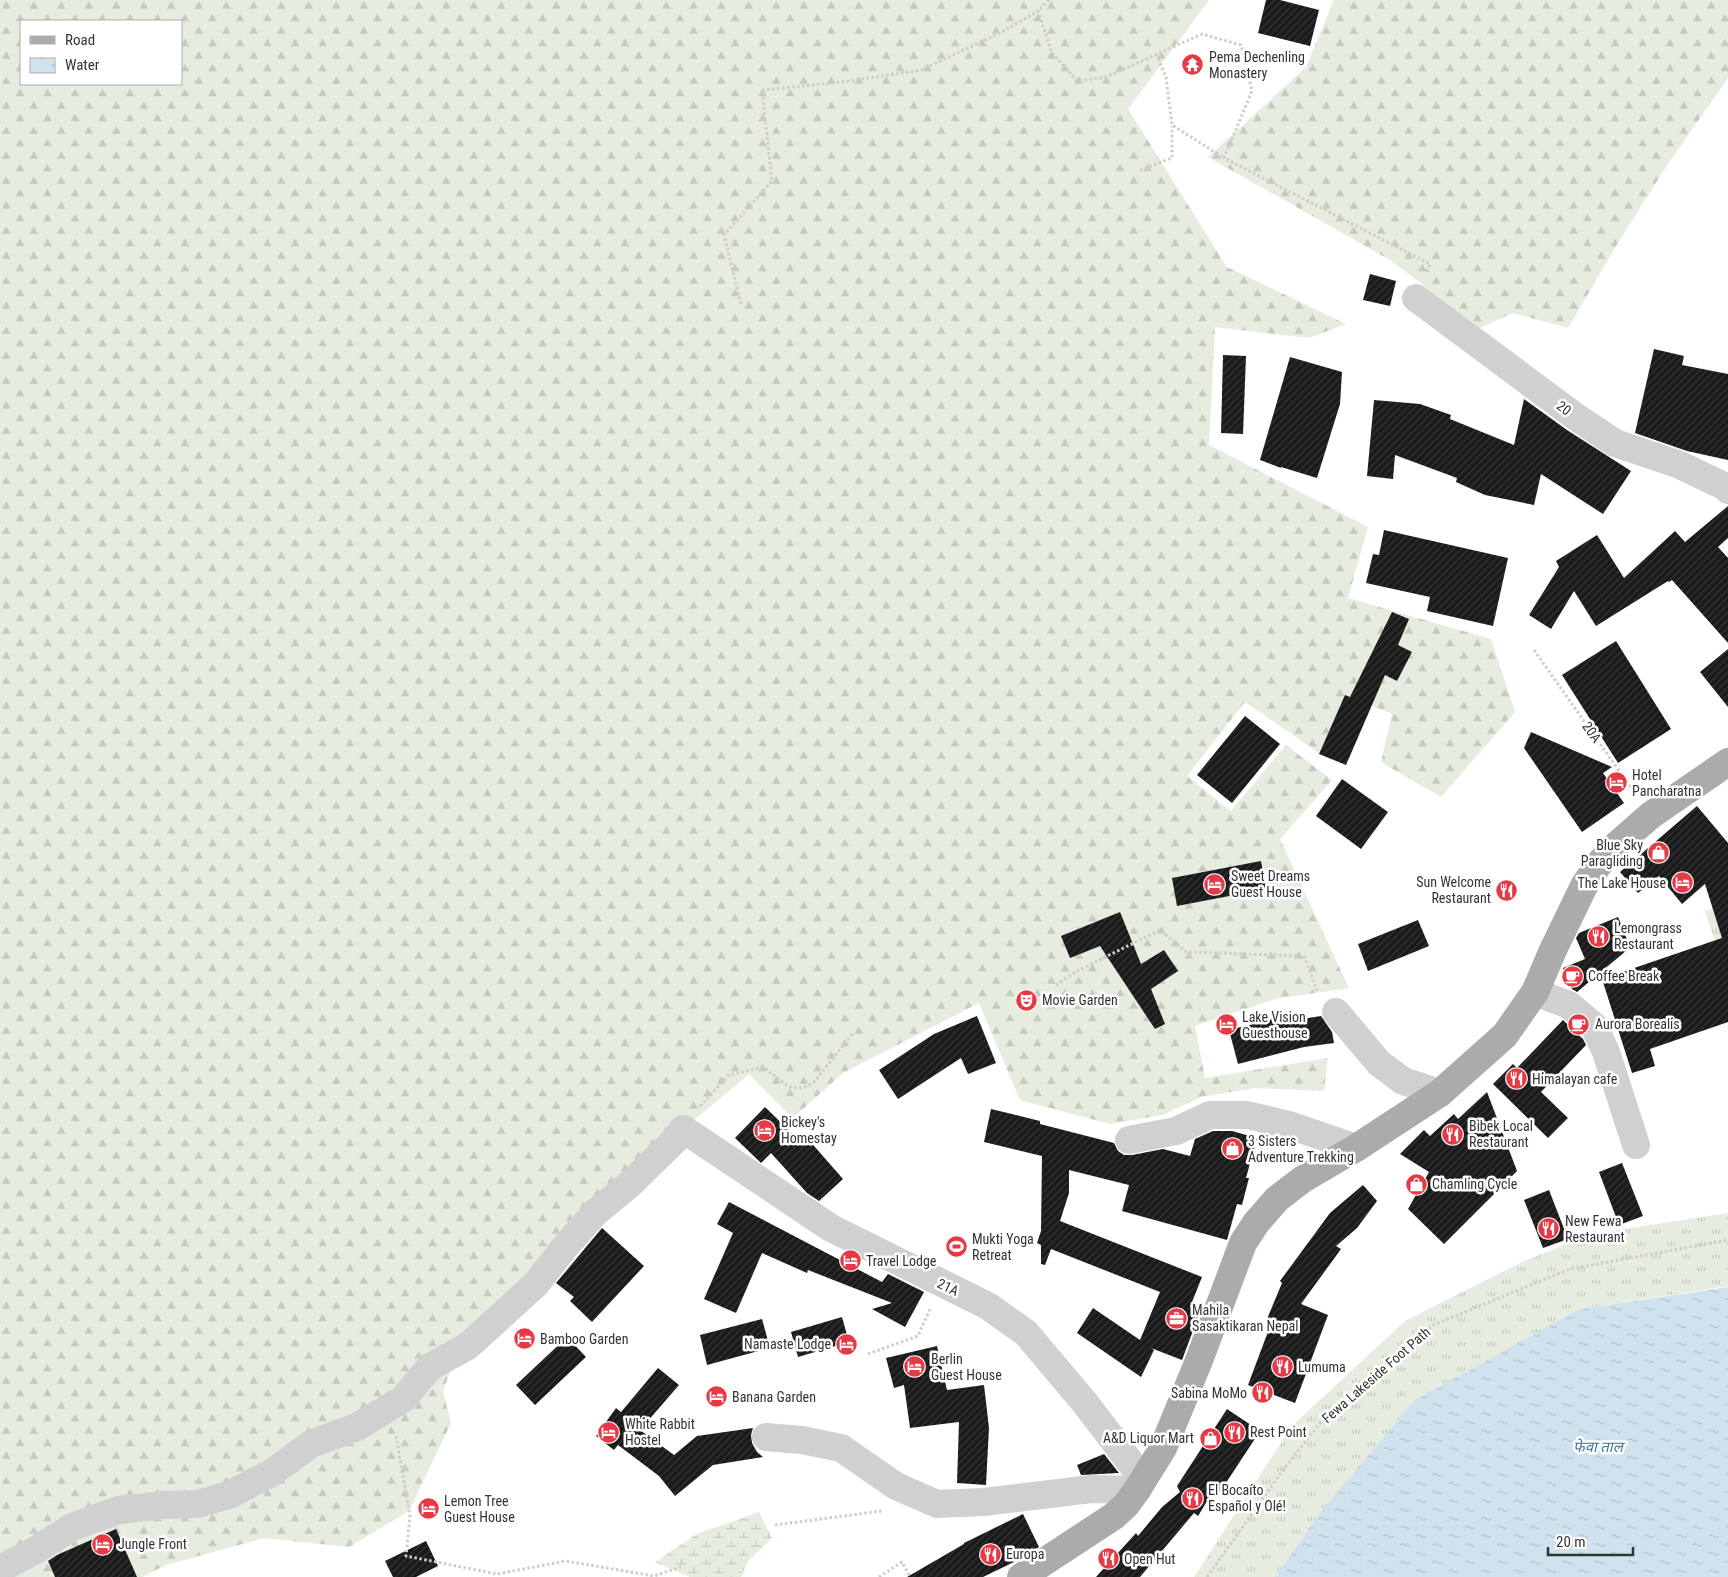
<svg xmlns="http://www.w3.org/2000/svg" width="1728" height="1577" font-family="'Roboto Condensed','Noto Sans Devanagari',sans-serif">
  <defs>
    <pattern id="grass-tufts" width="24" height="20" patternUnits="userSpaceOnUse" patternTransform="scale(1.25)"><rect width="24" height="20" fill="#e6ecdf"/><path d="M3 7l-1-3M5 7V3M7 7l1-3M15 17l-1-3M17 17v-4M19 17l1-3" fill="none" stroke="#c6cbc0"/></pattern>
    <pattern id="forest-firs" width="22" height="20" patternUnits="userSpaceOnUse" patternTransform="scale(1.25)"><rect width="22" height="20" fill="#e6ecdf"/><path d="M5 1l3.5 6h-7zM16 11l3.5 6h-7z" fill="#c6cbc0"/></pattern>
    <pattern id="wetland-marsh" width="20" height="14" patternUnits="userSpaceOnUse" patternTransform="scale(1.25)"><rect width="20" height="14" fill="#e6ecdf"/><path d="M1 5h8M5 5V1M11 12h8M15 12V8" fill="none" stroke="#c6cbc0"/></pattern>
    <pattern id="water-ripples" width="26" height="14" patternUnits="userSpaceOnUse" patternTransform="scale(1.25)"><rect width="26" height="14" fill="#cfe2ee"/><path d="M2 4q2-2 4 0t4 0M15 11q2-2 4 0t4 0" fill="none" stroke="#b2c2cd"/></pattern>
    <pattern id="building-hatch" width="6" height="6" patternUnits="userSpaceOnUse" patternTransform="scale(1.25)"><rect width="6" height="6" fill="#1a1a1a"/><path d="M-1 1l2-2M0 6l6-6M5 7l2-2" fill="none" stroke="#333"/></pattern>
  </defs>
  <rect width="100%" height="100%" fill="#fff"/>
  <path fill="url(#grass-tufts)" d="M1728,903v79l-23,-71z
    M1728,1213v73l-148,23 -261,205 -44,63h-81l98,-151 113,-105 117,-59 70,-28z"/>
  <path fill="url(#forest-firs)" fill-rule="evenodd" d="M0,0h1209l-81,109 99,158 119,57 -37,14 -94,-11 -6,118 159,82 -20,71 143,41 24,73 -74,85 -60,-35 11,-48 -47,-19 -26,58 -74,-51 -58,74 44,35 55,-66 46,35 -52,59 69,149 -74,11 -80,27 10,52 123,-20 -4,33 -69,-3 -54,9 -39,18 -52,9 -90,-24 -41,-97 -136,70 -50,45 -44,-44 -166,139 -54,84 -66,41 -20,53 8,32 -42,88 -60,36 -85,-9 -98,27 -24,12h-142zM21,21h160v63h-160z
    M1334,0h394v78l-60,86 -46,72 -54,92 -55,-15 -33,15 -90,-68 -182,-103 98,-90z"/>
  <path fill="url(#wetland-marsh)" d="M759,1512l13,26 -24,23 -7,16h-51l-35,-15 42,-28z"/>
  <path fill="url(#water-ripples)" d="M1728,1287v290h-453l44,-63 96,-114 165,-91z"/>
  <path fill="url(#building-hatch)" d="M1266,0h14l39,10 -9,36 -52,-13z
    M1370,274l26,7 -6,25 -27,-6z
    M1654,349l30,7 -2,9 46,9v86l-41,-9 -52,-18z
    M1223,355l23,1 -3,78 -22,-1z
    M1290,357l52,15 -2,32 -23,74 -36,-11v1l-21,-8z
    M1524,399l43,31 64,41 -28,43 -62,-40 -7,31 -49,-10 -29,-13 1,-4 -62,-23 -2,24 -26,-3 7,-76 46,4 31,11 -1,4 64,26z
    M1728,506v32l-10,9 10,11v85l-56,-63 -3,2 -1,-1 -72,45 -22,-35 -23,38 -22,-14 30,-48 -3,-6 41,-26 27,43 51,-47 10,11z
    M1384,530l124,28 -15,68 -66,-15 3,-14 -64,-14 7,-29 6,1z
    M1392,612l17,7 -11,26 14,7 -15,29 -12,-6 -39,90 -27,-11 26,-59 5,2z
    M1616,641l55,88 -53,34 -56,-88z
    M1728,649v58l-28,-35z
    M1245,716l35,28 -48,59 -35,-28z
    M1531,732l81,35 -9,6 21,30 -42,29 -58,-84z
    M1342,779l46,33 -27,37 -45,-33z
    M1697,806l31,37v179l-78,27 5,17 -23,7 -30,-94 120,-41 -17,-54 -23,20 -23,-28 -21,17 -18,-21z
    M1261,861l5,28 -89,17 -5,-28z
    M1120,912l21,52 23,-14 14,21 -27,18 14,35 -10,5 -55,-83 -30,12 -9,-22z
    M1618,917l10,25 3,-1 2,4 -56,47 -5,-3 -9,-21 22,-9 -9,-21 3,-5z
    M1418,920l11,26 -61,25 -10,-27z
    M977,1016l19,47 -28,11 -7,-16 -63,41 -19,-29 55,-36z
    M1321,1016l11,16 2,11 -30,4 -66,17 -9,-34 52,-13 1,5z
    M1563,1020l20,19 3,6 -45,47 27,26 -20,20 -55,-54 20,-20 4,4z
    M1487,1092l30,79 -73,73 -36,-35 21,-37 -29,-18 24,-24 6,6 24,-22 4,5z
    M765,1107l38,37 5,-5 35,40 -24,22 -12,-8 -36,-40 -10,10 -26,-25z
    M991,1109l49,12v3l74,19 4,8 6,4h8l31,-6 27,7 5,-17 18,-8h19l25,7 -11,40h3l-7,27 -5,-1 -10,36 -105,-29 7,-26 -60,-15v23l-9,28 142,56 -12,30 10,5 -18,48 -31,-12 3,2 -13,27 -64,-44 16,-25 47,32 20,-48 -109,-43 -6,16 -4,-1v-19l-4,-2 4,-12 1,-75 -58,-14z
    M1622,1163l21,53 -24,9 -20,-53z
    M1363,1185l14,16 -20,27 -21,18 5,3 -40,55 27,11 -33,88 -47,-18 24,-64 -5,-2 15,-36 -2,-2 50,-68z
    M1549,1190l19,49 -25,9 -19,-48z
    M729,1202l153,80 6,-8 36,18 -19,35 -33,-18 20,-6 -84,-33 -1,3 -45,-20 -26,60 -32,-14 29,-66 -16,-9z
    M602,1228l42,38 -52,56 -22,-21 4,-4 -18,-14z
    M842,1317l7,25 -51,15 -7,-25z
    M762,1319l8,29 -63,17 -7,-30z
    M567,1337l19,20 -51,48 -19,-20z
    M937,1346l10,44 37,-5 5,43 -3,57 -29,-2 2,-61 -49,6 -6,-43 -10,3 -8,-30z
    M658,1368l21,17 -39,45 34,25 23,-19 56,-8 -2,7 1,8 5,9 6,5 -50,8 -38,31 -16,-20 -41,-31 -4,5 -18,-14 20,-28 5,4z
    M1227,1409l33,22 -40,61 -5,-4 -17,28 -4,-3 -54,64h-44l40,-44 2,3 24,-29 18,-15 -3,-6z
    M1104,1454l15,19 -38,2 -4,-10z
    M1023,1514l16,33 -26,13 1,2 -31,15h-76l57,-33v-1z
    M116,1529l21,48h-82l-7,-16 9,-6z
    M426,1541l12,25 -22,11h-23l-8,-16z"/>
  <g fill="none" stroke-linecap="round" stroke-linejoin="round">
    <path stroke="#cdcdcd" stroke-width="3" stroke-dasharray="2.5 2.5" stroke-linecap="butt" d="M1049,0l-11,11 14,42 25,28 29,-4 96,-43 39,11 11,46 -28,67 206,106 -3,8
      M1156,54l10,23 6,48 52,33
      M1140,170l32,-12v-32
      M741,304l-17,-69 48,-54 -10,-91 80,-8 79,-12 81,-38 36,-21
      M1534,650l100,142
      M1056,985l19,-13 85,-42 26,22 118,4 13,35
      M700,1106l29,-31 34,-8c19,13 30,31 52,14l38,-48
      M868,1354l50,-18 12,-27
      M396,1436l14,80 -4,40 91,18 69,-13 88,15 30,-10
      M775,1525l107,-14
      M879,1577l23,-15 8,15
      M1207,1577l79,-111 35,-44 112,-97 137,-56 158,-29"/>
    <path stroke="#d0d0d0" stroke-width="28" d="M1416,298l160,119 39,26 65,22 46,22 2,3
      M1535,992l34,13 25,21 12,26 30,93
      M1336,1012l43,51 24,18 37,12
      M1129,1140l47,-9 34,-16h37l42,10 67,23
      M766,1437l36,3 39,8 55,38 41,18 46,-2 108,-13 46,1
      M0,1569l34,-18 38,-24 47,-17 45,-5 33,-1 32,-9 44,-23 38,-28 46,-17 46,-28 27,-32 38,-21 68,-62 28,-36 31,-35 35,-29 46,-45 7,-10 148,99 157,78 38,27 59,70 58,76"/>
    <path stroke="#ababab" stroke-width="28" d="M1021,1577l93,-61 12,-11 11,-15 26,-42 35,-85 45,-120 13,-20 21,-24 26,-20 53,-31 84,-55 65,-58 30,-43 18,-42 31,-64 14,-21 21,-22 32,-28 77,-53"/>
  </g>
  <defs>
    <symbol id="temple-disc" viewBox="-11 -11 22 22"><circle r="9.5" fill="#e63946" stroke="#fff"/><path d="M0-6L5-2H3V0L6.5 2.5H4V6H1.5V3h-3V6H-4V2.5H-6.5L-3 0V-2H-5Z" fill="#fff"/></symbol>
    <symbol id="hotel-disc" viewBox="-11 -11 22 22"><circle r="9.5" fill="#e63946" stroke="#fff"/><path d="M-6-4.5h1.5V1H6V5H4.5V3h-9V5H-6ZM-4 0a1.8 1.8 0 1 1 3.6 0ZM.5 0V-2.5h3Q6-2.5 6 0Z" fill="#fff"/></symbol>
    <symbol id="shop-disc" viewBox="-11 -11 22 22"><circle r="9.5" fill="#e63946" stroke="#fff"/><path d="M-5-2.5h2.3a2.7 3.5 0 0 1 5.4 0H5L5.5 6h-11ZM-1.5-2.5h3a1.5 2.3 0 0 0-3 0Z" fill="#fff"/></symbol>
    <symbol id="restaurant-disc" viewBox="-11 -11 22 22"><circle r="9.5" fill="#e63946" stroke="#fff"/><path d="M-5-6h1v4h1v-4h1v4h1v-4h1v5L-1.5 .5V6h-2V.5L-5-1ZM5-6V6H3V1.5H1.5Q1.5-4 5-6Z" fill="#fff"/></symbol>
    <symbol id="cafe-disc" viewBox="-11 -11 22 22"><circle r="9.5" fill="#e63946" stroke="#fff"/><path d="M-5.5-4.5H6V0H3Q3 3.5 0 3.5H-2.5Q-5.5 3.5-5.5 0ZM3-3.2v2h1.7v-2ZM-6 4.5H4V6H-6Z" fill="#fff"/></symbol>
    <symbol id="theatre-disc" viewBox="-11 -11 22 22"><circle r="9.5" fill="#e63946" stroke="#fff"/><path d="M-5-5.5Q0-4 5-5.5V0Q5 5 0 6Q-5 5-5 0ZM-3.3-2.5H-1v1.5H-3.3ZM1-2.5H3.3v1.5H1ZM-2.8 1Q0 5.5 2.8 1Z" fill="#fff"/></symbol>
    <symbol id="stadium-disc" viewBox="-11 -11 22 22"><circle r="9.5" fill="#e63946" stroke="#fff"/><path d="M0-5a6.5 5 0 1 0 0 10a6.5 5 0 1 0 0-10ZM-3.5-1.8h7v3.6h-7Z" fill="#fff"/></symbol>
    <symbol id="office-disc" viewBox="-11 -11 22 22"><circle r="9.5" fill="#e63946" stroke="#fff"/><path d="M-6-3h4V-5.5h4V-3h4V5H-6ZM-1-4.5V-3h2v-1.5ZM-6 0V1H6V0Z" fill="#fff"/></symbol>
  </defs>
  <g fill-rule="evenodd">
    <use href="#temple-disc" x="1180" y="52" width="25" height="25"/>
    <use href="#hotel-disc" x="1604" y="770" width="25" height="25"/>
    <use href="#shop-disc" x="1646" y="840" width="25" height="25"/>
    <use href="#hotel-disc" x="1670" y="870" width="25" height="25"/>
    <use href="#hotel-disc" x="1202" y="872" width="25" height="25"/>
    <use href="#restaurant-disc" x="1494" y="878" width="25" height="25"/>
    <use href="#restaurant-disc" x="1586" y="924" width="25" height="25"/>
    <use href="#cafe-disc" x="1560" y="964" width="25" height="25"/>
    <use href="#theatre-disc" x="1014" y="988" width="25" height="25"/>
    <use href="#cafe-disc" x="1566" y="1012" width="25" height="25"/>
    <use href="#hotel-disc" x="1214" y="1012" width="25" height="25"/>
    <use href="#restaurant-disc" x="1504" y="1066" width="25" height="25"/>
    <use href="#hotel-disc" x="752" y="1118" width="25" height="25"/>
    <use href="#restaurant-disc" x="1440" y="1122" width="25" height="25"/>
    <use href="#shop-disc" x="1220" y="1136" width="25" height="25"/>
    <use href="#shop-disc" x="1404" y="1172" width="25" height="25"/>
    <use href="#restaurant-disc" x="1536" y="1216" width="25" height="25"/>
    <use href="#stadium-disc" x="944" y="1234" width="25" height="25"/>
    <use href="#hotel-disc" x="838" y="1248" width="25" height="25"/>
    <use href="#office-disc" x="1164" y="1306" width="25" height="25"/>
    <use href="#hotel-disc" x="512" y="1326" width="25" height="25"/>
    <use href="#hotel-disc" x="834" y="1332" width="25" height="25"/>
    <use href="#hotel-disc" x="902" y="1354" width="25" height="25"/>
    <use href="#restaurant-disc" x="1270" y="1354" width="25" height="25"/>
    <use href="#restaurant-disc" x="1250" y="1380" width="25" height="25"/>
    <use href="#hotel-disc" x="704" y="1384" width="25" height="25"/>
    <use href="#hotel-disc" x="596" y="1420" width="25" height="25"/>
    <use href="#restaurant-disc" x="1222" y="1420" width="25" height="25"/>
    <use href="#shop-disc" x="1198" y="1426" width="25" height="25"/>
    <use href="#restaurant-disc" x="1180" y="1486" width="25" height="25"/>
    <use href="#hotel-disc" x="416" y="1496" width="25" height="25"/>
    <use href="#hotel-disc" x="90" y="1532" width="25" height="25"/>
    <use href="#restaurant-disc" x="978" y="1542" width="25" height="25"/>
    <use href="#restaurant-disc" x="1096" y="1546" width="25" height="25"/>
  </g>
  <g text-anchor="middle" stroke-width="5" stroke-linejoin="round" paint-order="stroke">
    <g font-size="14" fill="#333" stroke="#fff" text-anchor="start">
      <text x="1209" y="62">Pema Dechenling<tspan x="1209" dy="16">Monastery</tspan></text>
      <text x="1632" y="780">Hotel<tspan x="1632" dy="16">Pancharatna</tspan></text>
      <text x="1643" y="850" text-anchor="end">Blue Sky<tspan x="1643" dy="16">Paragliding</tspan></text>
      <text x="1231" y="881">Sweet Dreams<tspan x="1231" dy="16">Guest House</tspan></text>
      <text x="1491" y="887" text-anchor="end">Sun Welcome<tspan x="1491" dy="16">Restaurant</tspan></text>
      <text x="1666" y="888" text-anchor="end">The Lake House</text>
      <text x="1614" y="933">Lemongrass<tspan x="1614" dy="16">Restaurant</tspan></text>
      <text x="1588" y="981">Coffee Break</text>
      <text x="1042" y="1005">Movie Garden</text>
      <text x="1242" y="1022">Lake Vision<tspan x="1242" dy="16">Guesthouse</tspan></text>
      <text x="1595" y="1029">Aurora Borealis</text>
      <text x="1532" y="1084">Himalayan cafe</text>
      <text x="781" y="1127">Bickey's<tspan x="781" dy="16">Homestay</tspan></text>
      <text x="1469" y="1131">Bibek Local<tspan x="1469" dy="16">Restaurant</tspan></text>
      <text x="1248" y="1146">3 Sisters<tspan x="1248" dy="16">Adventure Trekking</tspan></text>
      <text x="1432" y="1189">Chamling Cycle</text>
      <text x="1565" y="1226">New Fewa<tspan x="1565" dy="16">Restaurant</tspan></text>
      <text x="972" y="1244">Mukti Yoga<tspan x="972" dy="16">Retreat</tspan></text>
      <text x="866" y="1266">Travel Lodge</text>
      <text x="1192" y="1315">Mahila<tspan x="1192" dy="16">Sasaktikaran Nepal</tspan></text>
      <text x="540" y="1344">Bamboo Garden</text>
      <text x="831" y="1349" text-anchor="end">Namaste Lodge</text>
      <text x="931" y="1364">Berlin<tspan x="931" dy="16">Guest House</tspan></text>
      <text x="1298" y="1372">Lumuma</text>
      <text x="1247" y="1398" text-anchor="end">Sabina MoMo</text>
      <text x="732" y="1402">Banana Garden</text>
      <text x="625" y="1429">White Rabbit<tspan x="625" dy="16">Hostel</tspan></text>
      <text x="1250" y="1437">Rest Point</text>
      <text x="1194" y="1443" text-anchor="end">A&amp;D Liquor Mart</text>
      <text x="1208" y="1495">El Bocaíto<tspan x="1208" dy="16">Español y Olé!</tspan></text>
      <text x="444" y="1506">Lemon Tree<tspan x="444" dy="16">Guest House</tspan></text>
      <text x="118" y="1549">Jungle Front</text>
      <text x="1006" y="1559">Europa</text>
      <text x="1124" y="1564">Open Hut</text>
    </g>
    <g font-size="14" fill="#333" stroke="#fff">
      <text transform="translate(1564 408) rotate(37)" y="5">20</text>
      <text transform="translate(1592 732) rotate(55)" y="5">20A</text>
      <text transform="translate(948 1287) rotate(26)" y="5">21A</text>
      <text transform="translate(1376 1375) rotate(-41)" y="5">Fewa Lakeside Foot Path</text>
    </g>
    <g font-size="15" font-style="italic" fill="#3f7597" stroke="#fff">
      <text x="1598" y="1452">फेवा ताल</text>
    </g>
  </g>
  <rect x="20" y="20" width="162" height="65" fill="#ffffff" stroke="#adadad"/>
  <rect x="30" y="36" width="25" height="8" fill="#ababab" stroke="#adadad"/>
  <text x="65" y="45" font-size="15" fill="#333333">Road</text>
  <rect x="30" y="58" width="25" height="15" fill="url(#water-ripples)" stroke="#adadad"/>
  <text x="65" y="70" font-size="15" fill="#333333">Water</text>
  <path d="M1548 1547v8h85v-8" fill="none" stroke="#333333" stroke-width="2.5"/>
  <text x="1556" y="1547" font-size="15" fill="#333333" stroke="#ffffff" stroke-width="4" paint-order="stroke">20 m</text>
</svg>
